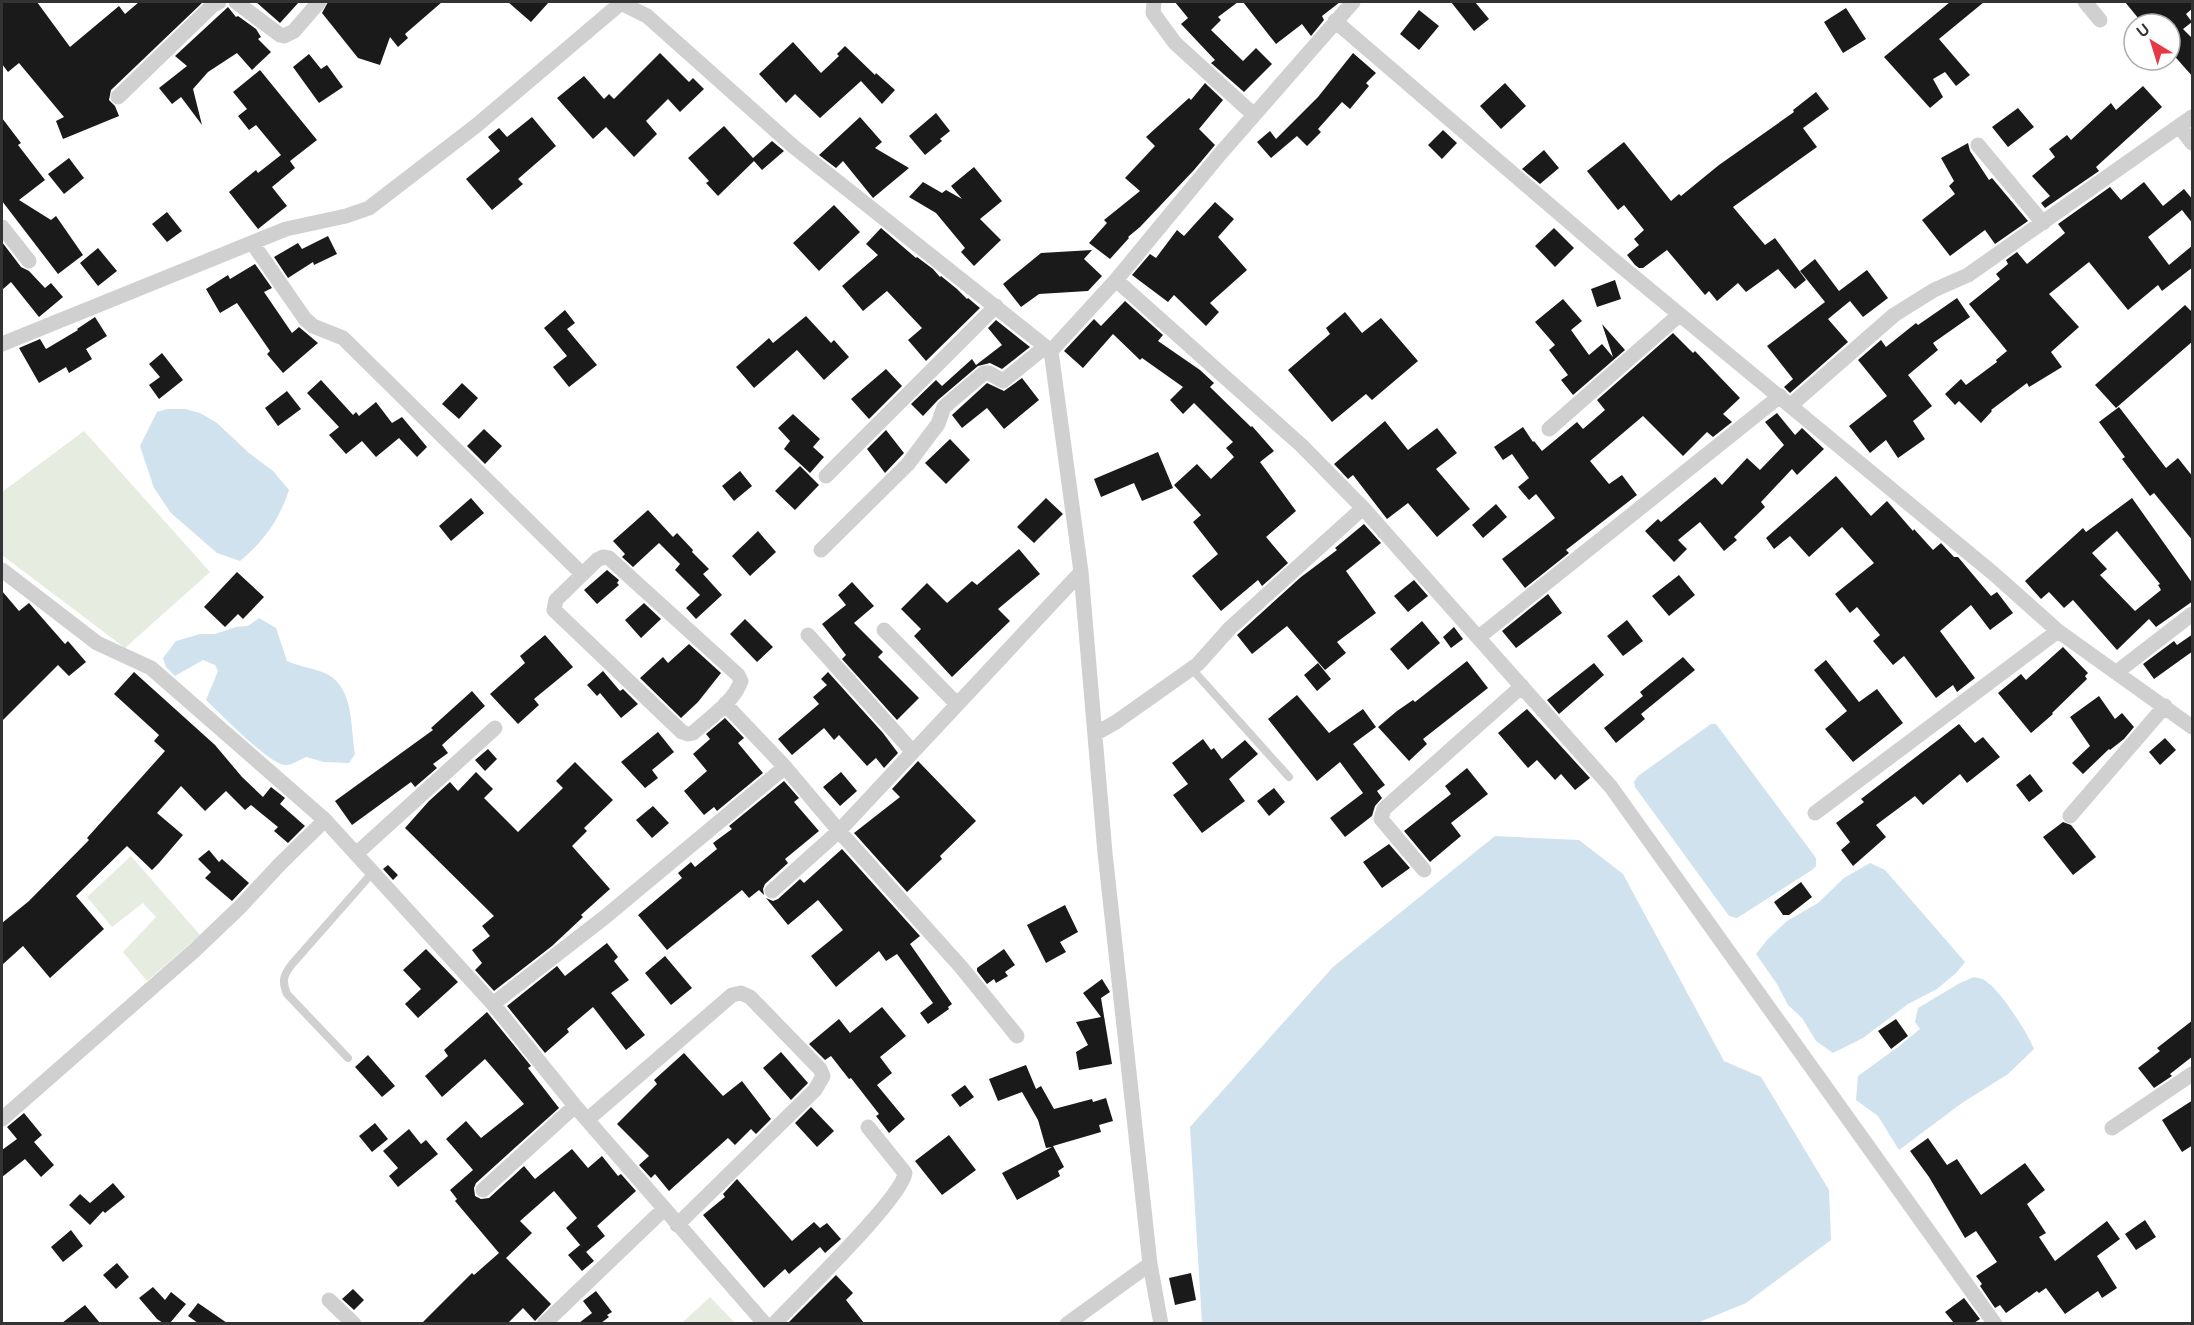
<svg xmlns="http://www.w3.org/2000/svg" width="2194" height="1325" font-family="Figtree,sans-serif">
  <rect width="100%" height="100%" fill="#fff"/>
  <path fill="#e6ecdf" d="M84,431l126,141 -85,76 -123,-93v-63z
    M131,856l69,79 -53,46 -24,-29 33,-35 -13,-14 -31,24 -25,-30z
    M710,1297l25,26h-53z"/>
  <path fill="#cfe2ee" d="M167,409h18l15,4 17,10 32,30 24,18 16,19c-10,30 -24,50 -49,71l-23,-8 -46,-40 -17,-25 -14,-42 17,-34z
    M259,618l17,10 11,33c11,5 24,7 35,11 33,12 28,54 33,82l-6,9 -25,-1 -18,-5c-7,3 -15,9 -22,8 -18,-4 -63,-51 -78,-65l12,-29 -3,-6 -12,-5 -28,16 -9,-9 -3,-9 13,-17 24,-7h15l21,-7 12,-1z
    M1711,724h5l100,134v8l-4,4 -75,48 -8,-2 -94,-129 -1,-5 4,-6z
    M1495,836l84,4 44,34 101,187 37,16 68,113 2,50 -85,63 -49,20h-495l-12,-196 143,-160z
    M1870,863l15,7 80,92 -9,11 -19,16 -29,15 -45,34 -30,15 -17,-12 -14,-23 -14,-13 -11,-21 -21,-30 11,-14 20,-19 31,-18 26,-25z
    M1974,977c4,1 10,2 13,5 15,11 40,50 47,67l-26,25 -46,29 -63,47 -21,-34 -22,-16 2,-24 40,-29 22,-18 -5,-7 3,-14 42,-25z"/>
  <path fill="#1a1a1a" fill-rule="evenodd" d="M2,2h35l33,45 49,-41 6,8 14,-12h64l-92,88 -2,10 6,6 4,10 -56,23 -7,-18 8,-4 -45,-54 -11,9 -6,-8z
    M256,2h43l-19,21z
    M328,2h114l-37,32 3,4 -10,9 -8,-10 -10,28 -22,-7 -36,-45z
    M508,2h41l-18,20z
    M1175,2h63l-20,15 3,3 -10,10 32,31 13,-13 16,16 -28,28 -33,-29 4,-3 -34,-36 7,-6z
    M1243,2h97l-18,14 2,4 -13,16 -9,-12 -26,20z
    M1451,2h24l14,17 -15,12z
    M1950,2h34l-45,37 31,36 -14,11 -11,-14 -12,7 10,18 -13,11 -46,-51z
    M2125,2h68v6l-7,6 6,8 -9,7 10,10v38l-23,-26v-27h-27z
    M228,7l8,10 2,-1 18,13 5,8 -3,2 13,13 -19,18 -15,-17 -29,19 -15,17 9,36 -21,-28 -9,7 -13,-16 28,-22 -12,-10z
    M1846,8l20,31 -23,14 -19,-31z
    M1419,10l20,16 -20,24 -19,-16z
    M793,42l28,31 18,-17 -2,-2 8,-8 30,29 1,-2 19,17 -13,14 -21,-23 -41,37 -25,-24 -9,9 -27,-29z
    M660,53l29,29 4,-4 11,11 -24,23 -12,-13 -22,22 11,13 -23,23 -28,-30 -13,12 -36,-41 27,-22 20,23 5,-5 5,5z
    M1353,53l23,20 -10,10 3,3 -19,23 -8,-7 -24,27 3,3 -14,14 -10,-10 -26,22 -14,-16 13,-11 6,8 42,-42z
    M309,54l12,15 6,-4 16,22 -24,16 -26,-36z
    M260,70l57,70 -27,21 5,7 -23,19 15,19 -29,23 -29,-37 27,-22 2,3 23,-18 -25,-30 -7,5 -11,-14 9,-7 -14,-17z
    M1205,83l18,17 -24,29 16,16 -21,25 -54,57 -12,10 1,1 -19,21 -21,-16 18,-20 -3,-3 36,-29 -15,-13 30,-32 -9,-9 43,-39 2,2z
    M1505,83l21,23 -25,23 -21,-23z
    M2143,86l19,21 -66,60 3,4 -54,37 -4,-5 9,-7 -18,-20 23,-19 -6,-8 18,-14 4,5 40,-37 5,7z
    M1816,92l13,17 -26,19 14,19 -84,60 32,38 10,-7 31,42 -11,9 -17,-20 -32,23 -8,-9 -21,18 -8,-10 -4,4 -38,-45 -24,18h-4l-4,-3 -8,-10 12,-10 -5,-6 10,-9 -20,-25 -6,5 -31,-39 37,-29 47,59 8,-7 2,2 38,-31 75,-53 -1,-2z
    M2018,108l16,19 -26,20 -16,-20z
    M936,113l14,18 -10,8 2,2 -17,14 -16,-19z
    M532,117l24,29 -38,33 5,5 -31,26 -26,-31 34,-28 -12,-14 11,-9 8,9z
    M860,117l22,25 -7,6 34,20 -36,30 -30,-37 -7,7 -17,-13z
    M2,118l19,25 -3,2 27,35 -26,20 32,20 5,-4 27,39 -25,19 -56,-73z
    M724,126l29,32 19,-17 12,10 -22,19 -8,-9 -36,35 -12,-13 3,-2 -21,-23z
    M1443,130l14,13 -15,16 -14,-14z
    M1968,143l2,8 19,29 3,-2 36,43 -33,23 -10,-14 -35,26 -28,-36 33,-26 -6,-8 5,-5 -13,-23z
    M1544,150l15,18 -19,16 -18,-15z
    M69,158l15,20 -20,16 -16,-20z
    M974,167l28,34 -22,18 21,21 -27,26 -13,-14 4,-4 -29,-35 -27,-16 14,-15 19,11 4,-3 16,9 -11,-13z
    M2144,182l19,24 21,-17 9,11v24l-11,-14 -34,27 21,28 24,-20v22l-31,24 -4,-6 -30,25 -39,-48 -40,32 30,33 -28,25 11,15 -33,20 -2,-4 -36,27 1,1 -11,12 -22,-22 -4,4 -10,-11 16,-15 5,6 31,-23 -1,-2 11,-9 -38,-47 31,-25 -4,-5 12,-10 -2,-4 11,-8 10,12 38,-31 -7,-9 52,-37 11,13z
    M1215,202l19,17 -16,18 29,33 -37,33 9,9 -13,14 -32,-31 -6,7 -36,-27 18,-21 6,4 21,-28 7,6z
    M834,205l26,27 -41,39 -26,-28z
    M167,212l15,19 -15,11 -15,-18z
    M881,228l35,30 1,-1 16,12 7,8 1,-1 16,13 10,10 1,-1 12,10 -54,53 -18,-21 14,-12 -35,-37 -24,20 -21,-25 36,-31 -12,-11z
    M1554,228l20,20 -19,19 -20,-21z
    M328,236l9,18 -23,11 -1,-3 -25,16 -14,-21 24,-14 4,6z
    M2,242l19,25 8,4 16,17 6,-5 12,14 -24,20 -28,-35 -9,8z
    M98,248l19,23 -19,15 -18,-23z
    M1092,250l-8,9 18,17 -14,15 -49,3 -18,13 -18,-23 38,-31z
    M1815,259l24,32 28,-21 21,28 -25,19 -13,-16 -22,18 20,23 -58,51 -6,-6 9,-8 -26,-33 58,-44 -25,-31z
    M255,264l17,24 -8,4 28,41 7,-6 19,16 -35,30 -16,-19 3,-3 -33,-48 -17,10 -14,-24 22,-14 2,4z
    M1615,280l6,19 -24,8 -6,-18z
    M1957,298l13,19 -37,26 5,7 -30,25 24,31 -19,15 12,18 -27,19 -12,-18 -16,13 -21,-27 38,-30 -29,-36 23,-20 5,7 30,-24 2,2z
    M1563,299l19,22 -11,9 18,25 13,-11 11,13 -11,-33 23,26 -52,45 -12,-15 7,-5 -19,-25 6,-5 -20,-23z
    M1125,301l38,34 -5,6 42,29 14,13 -4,4 41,40 1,-1 22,25 -14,11 36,49 -30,26 22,26 -26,23 -4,-6 -37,31 -29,-35 26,-22 -25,-32 8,-7 -27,-30 23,-21 14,15 23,-22 -8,-9 7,-6 -39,-39 -11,11 -13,-14 13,-13 -41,-29 -2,2 -27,-26 -30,34 -19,-17 30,-32 7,7z
    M2185,305l8,8v28l-77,67 -21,-23z
    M565,310l10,13 -8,6 30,36 -28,22 -16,-20 14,-11 -23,-28z
    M1345,312l17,21 19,-15 37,43 -46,39 -6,-6 -34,28 -44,-52 42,-36 -4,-6z
    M806,316l25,27 3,-3 15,17 -25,23 -27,-30 -43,38 -18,-21 33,-29 4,5z
    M95,317l12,19 -21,13 6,10 -23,14 -3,-6 -27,16 -20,-35 21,-9 6,10 32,-19 -1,-1z
    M996,320l34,27 -28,22 -12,-6 -12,3 -40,34 -15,16 -12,-12 25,-24 6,6 30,-27 4,6 26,-20 -14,-17z
    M1673,333l20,20 2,-2 45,47 -17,16 9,8 -19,15 -6,-5 -24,24 -40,-40 -53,45 19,23 13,-9 15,20 -71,55 3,3 -44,35 -23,-29 53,-41 -19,-24 -7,6 -11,-13 11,-9 -17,-24 -9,6 -9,-13 29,-20 10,15 1,-1 8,10 35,-29 6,7 22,-19 -8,-10z
    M162,353l21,27 -24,19 -10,-14 11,-8 -11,-13z
    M886,369l16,17 -33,33 -18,-20z
    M1022,378l17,22 -35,29 -17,-21 -25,20 -10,-13 35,-32 17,8z
    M321,380l32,35 3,-3 3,4 17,-14 16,21 10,-6 25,30 -10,10 -18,-19 -23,19 -14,-16 -16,13 -17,-19 10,-8 -32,-34z
    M462,383l16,15 -19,21 -17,-15z
    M287,391l14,18 -23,17 -13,-18z
    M2119,407l47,61 12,-10 15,19v64l-39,-48 -4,3 -28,-37 3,-2 -26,-35z
    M1777,413l18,22 7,-7 22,21 -27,26 -5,-6 -31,33 4,5 -31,30 3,3 -13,11 -24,-29 -22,18 9,9 -13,13 -29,-31 13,-12 3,3 54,-45 7,8 25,-27 13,12 24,-25 -19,-23z
    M793,414l27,25 -7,8 11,10 -14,16 -26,-24 6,-8 -12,-13z
    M1385,421l23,29 29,-22 20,25 -21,16 34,40 -33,28 -29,-34 -21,16 -34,-44 -5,4 -14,-15z
    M484,429l18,17 -17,18 -18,-18z
    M886,430l18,23 -19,20 -18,-24z
    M950,439l20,21 -24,24 -21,-21z
    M1158,452l15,36 -31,13 -8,-18 -33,14 -7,-18z
    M800,466l19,19 -24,25 -20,-19z
    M740,471l12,15 -18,15 -12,-15z
    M1836,476l35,40 16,-15 26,30 1,-2 19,21 8,-7 13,14h4l33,39 6,-4 16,21 -23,17 -19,-25 -31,26 35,47 -18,14 -4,-7 -17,13 -32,-42 -11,9 -20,-24 7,-6 -23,-28 -7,6 -15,-19 39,-31 -32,-36 -33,30 -19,-21 -16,13 -8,-11z
    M471,498l13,15 -33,28 -12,-15z
    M1046,498l17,16 -29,29 -17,-16z
    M2132,498l61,86v17l-37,26 -7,-8 -32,31 -44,-50 -9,8 -15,-16 -8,7 -16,-18 58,-53 3,4zM2117,531l43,53 -2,1 3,5 -26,21 -35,-36 7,-6 -15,-16z
    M1496,504l11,13 -24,21 -11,-13z
    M648,510l25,27 4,-4 16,17 -1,2 17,17 -6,5 19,21 -26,24 -10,-11 14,-13 -25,-25 5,-6 -21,-21 -26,24 -11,-10 3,-3 -12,-13z
    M1364,524l17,19 -35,28 30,42 -39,29 9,11 -21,17 -38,-44 -35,28 -15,-19 64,-58 36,-27 -2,-2z
    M758,531l18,21 -26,24 -18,-20z
    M1019,549l21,25 -42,35 12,12 -58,56 -38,-41 7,-7 -20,-20 26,-26 20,20 25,-22 5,4z
    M607,570l12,10 -2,3 2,2 -22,19 -13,-14z
    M237,572l27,25 -21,22 -5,-5 -13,13 -21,-20z
    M1679,575l16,20 -26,21 -17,-20z
    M1414,580l14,16 -20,16 -14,-16z
    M852,582l22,24 -20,17 29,29 -5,5 41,41 -22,22 -55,-61 4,-4 -24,-31 24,-19 -8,-10z
    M2,591l17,20 10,-8 36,41 3,-3 18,21 -17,14 -11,-11 -56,56z
    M1548,594l14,19 -46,35 -14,-17z
    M644,603l17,16 -20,19 -16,-18z
    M745,619l28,28 -16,15 -27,-28z
    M1627,620l16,21 -20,15 -16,-20z
    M1422,621l18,22 -32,27 -18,-21z
    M1454,627l9,12 -12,9 -8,-11z
    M2193,634v17l-39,28 -11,-15 31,-23 3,4z
    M545,635l28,32 -39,32 5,6 -21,19 -28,-30 35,-31 -5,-7z
    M689,644l32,29 -23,29 -17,16 -41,-40 23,-21 5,6z
    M2063,647l25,26 -3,3 2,3 -35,34 1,1 -22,19 -33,-40 23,-19 5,6z
    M1683,657l12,13 -54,44 4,5 -29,24 -12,-15 39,-32 -3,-4z
    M1826,660l33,42 18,-13 26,34 -50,39 -28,-33 22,-18 -33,-41z
    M1467,661l21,27 -65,51 4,5 -18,17 -31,-34 19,-16 16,-11 2,2z
    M1318,663l13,16 -14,12 -13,-16z
    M1594,663l10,12 -45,39 -12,-14z
    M603,671l17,20 3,-2 15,15 -17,14 -21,-25 -3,3 -10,-11z
    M134,672l81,73 27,32 21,20 8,-10 14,11 -5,6 25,22 -17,17 -14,-12 4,-4 -27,-22 -6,5 -19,-19 -21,20 -24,-25 -24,27 26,22 -24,28 -7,7 -25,-24 -51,50 28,33 -54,49 -27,-32 -21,19v-42l27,-22 60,-61 -2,-2 78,-87 -11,-10 5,-6 -45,-41z
    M828,672l55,61 15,20 -14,15 -8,-10 -9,8 -28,-31 -5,5 -10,-12 -32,27 -14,-16 41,-35 -6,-7 14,-12 -6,-6z
    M472,691l13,15 -43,39 6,8 -15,11 4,4 -22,19 -4,-5 -59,43 -17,-24 98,-71 -2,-2z
    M1297,695l32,38 34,-24 13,18 -23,17 32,41 -8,6 5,7 -7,8 -3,10 -27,21 -15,-19 33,-25 -23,-31 -23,19 -49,-62z
    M2099,696l16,23 7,-6 12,14 -10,12 -14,11 -1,-1 -26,25 -11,-11 18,-17 -20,-29z
    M1527,709l63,69 -15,12 -14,-16 -6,6 -18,-20 -9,8 -30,-35z
    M725,718l19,20 -6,5 25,30 -46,38 -3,-4 -10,8 -20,-24 23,-20 -14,-17 17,-15 -4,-5z
    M1959,724l16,19 8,-6 17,20 -33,26 -7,-9 -37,31 -8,-9 -39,29 10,12 -33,29 -12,-16 9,-8 -14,-19 28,-21 -3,-3z
    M658,732l16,20 -22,18 6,8 -13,10 -24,-26z
    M2165,738l11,12 -16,15 -11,-13z
    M1203,739l8,11 3,-2 8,11 23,-19 13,14 -29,25 16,22 -43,32 -29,-38 15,-11 -16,-21z
    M488,749l9,10 -12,12 -10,-11z
    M918,761l58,60 -36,35 2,3 -35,33 -53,-59 46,-36 -8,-8z
    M575,762l38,38 -29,28 3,3 -15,15 38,43 -29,26 2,2 -31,29 -58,45 -19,-21 7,-7 -10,-13 18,-14 -8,-10 12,-10 -89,-88 24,-27 21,-19 8,9 18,-19 17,17 -9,9 34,34 45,-44 -7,-7z
    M1467,768l21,26 -37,29 10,13 -31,26 -26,-31 47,-37 -6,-8z
    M841,772l16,19 -17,15 -17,-19z
    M2030,774l13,17 -14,11 -13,-17z
    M784,781l15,17 -5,4 25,29 -34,28 3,4 -23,21 -2,5 1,6 -5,-5 -10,8 -7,-8 -75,60 -29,-35 44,-37 -4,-5 13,-11 4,5 22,-18 -4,-6 19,-14 -3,-3z
    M1274,788l11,14 -16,14 -12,-15z
    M653,806l16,17 -17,15 -16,-18z
    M2063,822l8,3 25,32 -23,18 -30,-38z
    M1389,844l21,24 -28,20 -19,-26z
    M842,849l78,87 -10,8 42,60 -4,3 1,2 -21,15 -8,-11 13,-10 -36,-49 -11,7 -7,-10 -43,36 -25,-31 32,-26 -25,-30 -30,25 -22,-27 7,3 5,-2 22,-20 4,4z
    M209,850l10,12 3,-3 27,24 -17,18 -27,-23 6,-6 -13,-13z
    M388,865l10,10 -5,5 -10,-11z
    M1801,882l11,15 -23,18h-6l-9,-13z
    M1065,905l13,27 -18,10 6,10 -20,11 -19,-38z
    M607,943l11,14 -4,4 15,19 -18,13 34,42 -19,15 -33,-43 -26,22 2,3 -24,21 -38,-47 50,-40 8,10z
    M426,949l32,33 -40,36 -13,-14 16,-15 -18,-19z
    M1004,949l11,16 -10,7 3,4 -12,7 -2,-4 -7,5 -10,-13v-3z
    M665,956l27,32 -21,17 -26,-32z
    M1102,979l8,13 -9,6 11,66 -33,6 -3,-18 12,-7 -12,-23 25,-5 -18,-24z
    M882,1007l24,29 -26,21 12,16 -15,12 28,34 -16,14 -13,-17 3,-2 -28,-36 -2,1 -18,-23 -6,4 -16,-16 30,-25 11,14z
    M487,1012l44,54 -3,2 31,40 -83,75 -2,5 1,8 6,3 8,-1 35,-32 11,13 37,-30 16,19 14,-12 16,20 3,-2 15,17 -39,35 8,10 -19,16 -20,-24 11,-10 -23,-27 -34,30 12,12 -26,25 45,46 -16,17 -12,-13 -15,15h-86l50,-50 2,2 25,-22 -44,-52 2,-2 -7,-9 23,-20 -27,-31 20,-18 15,17 43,-34 -39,-45 -43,38 -17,-21 23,-20 -4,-6z
    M1896,1019l12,17 -17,13 -13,-18z
    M2193,1020v36l-23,18 2,2 -18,12 -16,-20 22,-17 -3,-3z
    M781,1052l27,31 -17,17 -28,-32z
    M684,1053l39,43 19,-15 29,38 -15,15 -5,-5 -16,16 -7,-7 -59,53 -14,-17 -4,4 -12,-13 10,-9 -32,-32 40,-40 -3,-4z
    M368,1055l27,31 -13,11 -27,-30z
    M1026,1065l10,24 5,-3 13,23 38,-10 1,3 13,-4 7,23 -14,4 2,7 -48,14 11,21 -6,4 2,5 -43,24 -15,-27 50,-26 -6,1 -8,-28 -16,-28 -24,9 -9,-22z
    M965,1085l9,12 -14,10 -9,-12z
    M2193,1100v45l-11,7 -20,-32z
    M811,1107l23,24 -17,16 -22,-24z
    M24,1113l18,22 -8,7 20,23 -13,12 -16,-18 -23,18v-27l15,-11 -10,-12z
    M375,1123l13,16 -16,13 -13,-16z
    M409,1129l12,15 5,-4 12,14 -40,33 -9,-11 9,-8 -15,-17z
    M949,1135l27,35 -34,25 -27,-34z
    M1928,1138l19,27 10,-6 24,36 44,-32 20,27 -18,14 19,29 -7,4 16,24 52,-40 13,18 -23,17 20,32 -15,10 -4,-7 -33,23 -19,-26 -7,5 -2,-2 -31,22 -6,-8 -5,3 -15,-22 2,-2 -6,-8 21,-14 -21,-31 -11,7 -36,-61 -19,-26z
    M737,1179l55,62 22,-19 6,6 7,-5 14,16 -16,14 -5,-6 -31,27 -4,-5 -21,19 -61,-73 22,-18 -2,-3z
    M113,1183l12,14 -20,16 -2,-2 -13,14 -21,-20 11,-11 10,9z
    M2145,1220l11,17 -20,13 -11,-16z
    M71,1230l12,16 -20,16 -12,-15z
    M580,1245l14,16 -12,10 -14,-16z
    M117,1263l12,14 -13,12 -13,-14z
    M1191,1273l5,27 -21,5 -6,-27z
    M836,1275l17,18 -7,7 18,23h-76z
    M153,1287l12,13 6,-8 15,12 -16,19h-7l-6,-4 -18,-21z
    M353,1289l11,11 -10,10 -12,-11z
    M596,1291l16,21 -5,3 2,2 -8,6h-22l13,-10 -9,-12z
    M1964,1298l16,21 -6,4h-20l-9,-11z
    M198,1303l29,20h-29l-10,-7z
    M85,1305l15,18h-38z"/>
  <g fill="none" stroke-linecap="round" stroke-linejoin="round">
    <path stroke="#d0d0d0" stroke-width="8" d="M1191,668l98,109
      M348,1058l-61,-64c-6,-14 -3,-20 6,-31l80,-91"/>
    <path stroke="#d0d0d0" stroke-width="15" d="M236,2l44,33 4,1 10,-5 25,-29
      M619,2l28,14 147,131 257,204
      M1154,2l-1,11 22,30 79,72
      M2085,2l15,18
      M1335,21l281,241 378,312 64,57 134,96
      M118,97l94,-91 7,-4
      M2179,126l13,17
      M1978,145l65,78
      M2,227l27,34
      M253,244l52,75 8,7 30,12 239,236
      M1116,280l185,165 62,63 248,279 384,537
      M2,344l284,-115 60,-13 23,-8 108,-83 144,-122
      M1791,405l103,-90 40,-25 34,-15 224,-158
      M1549,429l130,-114
      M826,476l170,-170
      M821,550l87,-86 30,-40 6,-17 40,-34h5l14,8 42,-34
      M603,557l6,1 129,117 3,6c-7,21 -32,37 -48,52l-5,1 -6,-2 -128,-122 2,-10 41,-40z
      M2,570l95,73 54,25 174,152 168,184 82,102 190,218
      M884,630l73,74
      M808,635l104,116
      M1479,637l301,-241
      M2117,672l75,-58
      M725,704l60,63
      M1095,734l21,-12 82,-58 32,-36 133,-120
      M1815,813l243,-182
      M2070,816l95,-110
      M356,854l139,-126
      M1424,870l-43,-51 3,-10 138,-123
      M772,891l67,-60 122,136 56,69
      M493,1004l112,-87 180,-150 54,64 242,-259
      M2,1119l193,-169 46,-44 39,-42 45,-44
      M587,1120l145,-125 9,-2 9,4 70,72 3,7 -8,14 -138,135
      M2112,1128l80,-54
      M483,1190l92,-84
      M329,1300l25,24
      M544,1324l120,-115
      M774,1324c23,-25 129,-127 131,-151l-37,-46
      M1067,1324l83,-60
      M1161,1324l-11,-60 -45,-411 -24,-281 -30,-221 65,-71 104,-126 133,-152"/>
  </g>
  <rect width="2194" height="1325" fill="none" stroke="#333333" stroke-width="6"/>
  <g transform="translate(2152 42) rotate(322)"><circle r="28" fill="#ffffff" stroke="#adadad" stroke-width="1.5"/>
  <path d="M0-4.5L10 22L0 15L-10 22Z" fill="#e63946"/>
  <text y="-9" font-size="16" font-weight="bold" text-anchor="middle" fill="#333333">U</text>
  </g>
</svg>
